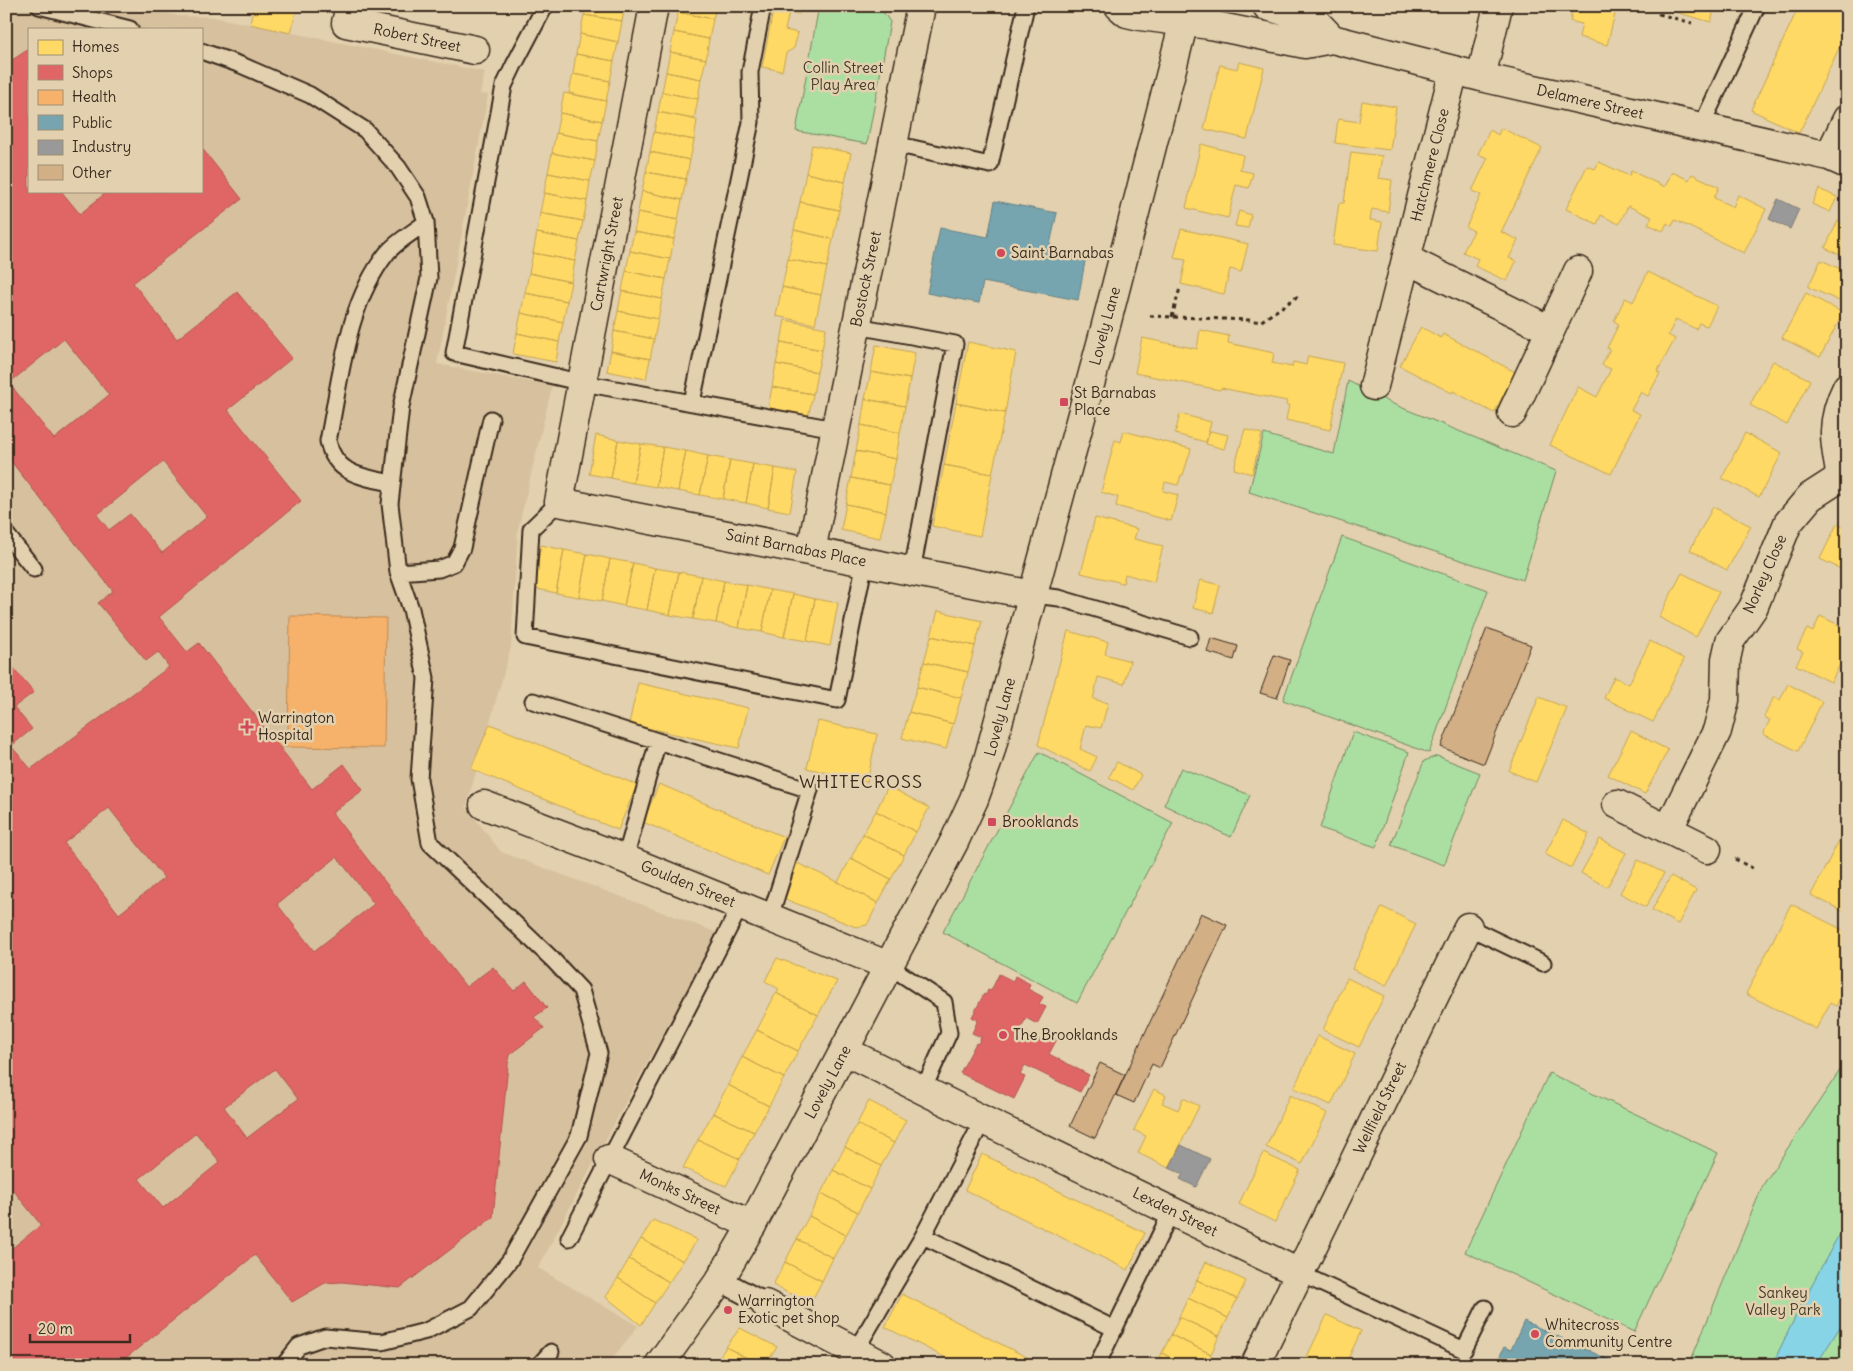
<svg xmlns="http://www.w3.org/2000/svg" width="1853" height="1371" font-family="Delius,sans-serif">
  <rect width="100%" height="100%" fill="#e2d0ae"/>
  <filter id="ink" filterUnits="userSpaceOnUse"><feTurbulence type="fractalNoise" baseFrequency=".02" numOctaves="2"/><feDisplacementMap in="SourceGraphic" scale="10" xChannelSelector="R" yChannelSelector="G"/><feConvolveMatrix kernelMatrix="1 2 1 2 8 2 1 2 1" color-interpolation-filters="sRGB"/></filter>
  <g filter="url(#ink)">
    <path fill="#d7c09d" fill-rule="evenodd" d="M6,6h130l42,10 35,1 272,55 -5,22 8,1 -51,269 115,22 -34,143 -7,118 -45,160 35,45 217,81 -89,163 -91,172 100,58 -31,39h-601zM29,29h172v162h-172z"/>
    <path fill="#abdfa1" stroke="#738460" d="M819,6h60l11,16 -23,122 -71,-13z
      M1348,381l45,23 163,67 -33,109 -274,-88 15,-58 70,20z
      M1342,537l146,53 -59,163 -146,-53z
      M1353,732l56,20 -33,95 -56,-19z
      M1039,752l134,71 -96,180 -134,-71z
      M1437,756l43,17 -36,92 -53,-20 33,-84z
      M1181,768l69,27 -19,42 -67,-32z
      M1847,1060v305h-158l74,-180z
      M1549,1073l169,80 -84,179 -169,-80z"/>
    <path fill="#87d4e6" stroke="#699096" d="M1847,1225v91l-31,49h-44l31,-64 33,-61z"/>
    <path fill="#ffd966" stroke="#c4a450" d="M254,6h43l-6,27 -41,-9z
      M585,6h40l-3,15 -38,-6z
      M679,6h37l-3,13 -35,-7z
      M774,6h27l-2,8 -10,-2 -4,18 13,3 -4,15 -8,5 -4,18 -20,-4z
      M1585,6h32l-10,39 -28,-8 3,-13 -12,-3 3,-14 11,3z
      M1681,6h34l-4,16 -32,-9z
      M1799,6h48v25l-48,102 -48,-23z
      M678,12l35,7 -4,20 -35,-7z
      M584,15l38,6 -4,21 -38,-8z
      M674,32l35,7 -3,20 -36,-7z
      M580,34l38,8 -4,19 -38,-7z
      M670,52l36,7 -5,20 -35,-7z
      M576,54l38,7 -4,20 -37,-7z
      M1239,62l25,6 -17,71 -43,-10 16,-64 17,4z
      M666,72l35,7 -3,20 -36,-7z
      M573,74l37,7 -4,20 -37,-8z
      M662,92l36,7 -4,20 -36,-7z
      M564,93l42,8 -4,20 -42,-8z
      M1362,101l34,6 -6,43 -55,-7 3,-24 21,3z
      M658,112l39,8 -3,20 -40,-8z
      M560,113l42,8 -4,20 -42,-8z
      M1501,128l41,20 -41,84 17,8 -9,18 7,3 -9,20 -32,-15 3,-7 -15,-7 11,-21 -8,-4 15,-32 -9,-4 16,-33 -10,-4 12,-24 8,5z
      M654,132l40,8 -4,20 -40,-8z
      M556,133l42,8 -3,20 -43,-8z
      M1201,144l42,11 -3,15 13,3 -4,15 -13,-3 -8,33 -42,-10z
      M812,145l39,8 -6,29 -39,-9z
      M650,152l40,8 -4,19 -40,-7z
      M1351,152l31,4 -4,22 14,2 -4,32 -16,-3 -2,11 12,2 -4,29 -45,-6 6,-42h5z
      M552,153l43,8 -5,20 -42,-8z
      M1599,162l30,14 2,-5 34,16 7,-15 17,8 3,-6 27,13 -5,11 19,9 5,-12 28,14 -22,44 -69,-33 -3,6 -5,-3 -4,8 -15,-7 4,-7 -24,-11 -9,18 -18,-9 -4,9 -31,-15 21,-43 8,3z
      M646,172l40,7 -4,21 -40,-9z
      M548,173l42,8 -3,20 -43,-8z
      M806,173l39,9 -6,28 -39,-8z
      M1819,189l18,8 -7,15 -18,-8z
      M642,191l40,9 -4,20 -40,-8z
      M544,193l43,8 -4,20 -43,-8z
      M800,202l39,8 -6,29 -39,-9z
      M1239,211l12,4 -3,13 -13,-2z
      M638,212l40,8 -4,19 -40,-7z
      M540,213l43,8 -4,20 -42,-8z
      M1838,221l9,5v32l-22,-10z
      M1181,229l67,15 -7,28 -11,-3 -6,25 -43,-10 5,-24 -12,-2z
      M794,230l39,9 -6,28 -39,-8z
      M634,232l40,7 -4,20 -40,-8z
      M537,233l42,8 -4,20 -42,-8z
      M630,251l40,8 -4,20 -40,-8z
      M533,253l42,8 -4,21 -42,-9z
      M788,259l39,8 -6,28 -39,-8z
      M1821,260l26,12v26l-3,5 -36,-16z
      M626,271l40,8 -4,20 -40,-8z
      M1648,272l69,34 -10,20 -8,-3 -3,6 -20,-10 -8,16 7,4 -18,33 3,1 -12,23 -7,-4 -10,18 9,4 -29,60 -61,-29 28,-58 19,10 14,-28 -9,-4 8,-16 -3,-1 12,-24 -5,-3 11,-23 8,4z
      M529,273l42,9 -4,19 -42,-8z
      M782,287l39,8 -6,29 -39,-8z
      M622,291l40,8 -4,20 -40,-8z
      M525,293l42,8 -4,21 -42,-9z
      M1806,293l37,20 -23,44 -38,-19z
      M618,311l40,8 -4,20 -40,-8z
      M521,313l42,9 -4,20 -42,-9z
      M785,320l41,8 -4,22 -41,-8z
      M1421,327l20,11 2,-4 72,38 -21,41 -41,-22 -1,2 -52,-27z
      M1200,330l29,6 -1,7 46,10 -2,10 20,4 1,-5 13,3 2,-9 35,7 -13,67 -44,-10 3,-15h-3l1,-4 -66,-13 -1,2 -85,-17 7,-35 55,11z
      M614,331l40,8 -4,20 -39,-8z
      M517,333l42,9 -3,20 -43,-8z
      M781,342l41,8 -5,22 -41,-8z
      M968,342l48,10 -11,61 -49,-10z
      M876,345l39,8 -5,26 -39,-7z
      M611,351l39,8 -4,20 -39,-8z
      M1773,361l37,19 -23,45 -37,-20z
      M776,364l41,8 -4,22 -41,-7z
      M871,372l39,7 -5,27 -40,-7z
      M772,387l41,7 -5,23 -40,-8z
      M865,399l40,7 -5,27 -39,-8z
      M956,403l49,10 -13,61 -48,-9z
      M1180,414l31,8 -5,20 -31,-8z
      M861,425l39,8 -4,26 -40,-8z
      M1245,429l17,5 -10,40 -18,-5z
      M1124,431l67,18 -8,26h-2l-3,10 -13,-3 -2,9 15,4 -7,26 -55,-15 2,-9 -17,-5 14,-52 6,2z
      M1210,431l18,4 -4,14 -18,-5z
      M1745,433l37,20 -23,44 -37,-19z
      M596,435l22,5 -7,38 -22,-4z
      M618,440l23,4 -8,39 -22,-5z
      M641,444l22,3 -7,40 -23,-4z
      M663,447l23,4 -8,40 -22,-4z
      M686,451l22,5 -8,39 -22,-4z
      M856,451l40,8 -6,26 -39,-7z
      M708,456l22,4 -7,39 -23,-4z
      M730,460l23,4 -7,39 -23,-4z
      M753,464l22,4 -7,40 -22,-5z
      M944,465l48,9 -12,62 -48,-10z
      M775,468l22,4 -7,40 -22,-4z
      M851,478l39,7 -4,27 -40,-8z
      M846,504l40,8 -6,26 -39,-8z
      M1713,507l38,19 -24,44 -37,-20z
      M1095,518l42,11 -3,10 29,7 -9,36 -29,-8 -2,9 -42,-10z
      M1837,524l10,5v43l-27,-13z
      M541,545l23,5 -8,43 -23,-5z
      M564,550l23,4 -8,43 -23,-4z
      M587,554l23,5 -8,42 -23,-4z
      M610,559l23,4 -9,43 -22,-5z
      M633,563l22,5 -8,42 -23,-4z
      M655,568l24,4 -9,43 -23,-5z
      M679,572l22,4 -8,43 -23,-4z
      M1682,573l37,19 -23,45 -37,-20z
      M701,576l23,5 -8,42 -23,-4z
      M1200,580l20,5 -7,28 -20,-5z
      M724,581l23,4 -8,43 -23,-5z
      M747,585l23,5 -8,42 -23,-4z
      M770,590l23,4 -9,43 -22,-5z
      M793,594l22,5 -8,42 -23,-4z
      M815,599l23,4 -8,43 -23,-5z
      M938,611l44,10 -7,25 -44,-10z
      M1820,616l27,13v22l-16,31 -35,-17 7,-13 -6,-3 10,-20 6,3z
      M1068,631l40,11 -3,12 25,7 -6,23 -26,-7 -5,22 15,4 -7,25 -15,-3 -6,24 17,8 -7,14 -52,-26z
      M931,636l44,10 -7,26 -44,-10z
      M1650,641l34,18 -31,63 -49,-24 10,-21 15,7z
      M924,662l44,10 -7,26 -44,-11z
      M638,683l110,25 -9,40 -110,-24z
      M1788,684l34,18 -24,49 -35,-17 7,-14 -6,-3 10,-20 6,3z
      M917,687l44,11 -8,26 -44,-12z
      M1539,697l28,11 -31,74 -27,-11z
      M909,712l44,12 -7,25 -44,-11z
      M818,721l59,13 -10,48 -60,-14z
      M490,724l147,61 -19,45 -147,-61z
      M1631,731l37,19 -23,44 -37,-19z
      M1117,762l24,13 -8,15 -24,-13z
      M659,784l125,53 -16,38 -125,-53z
      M888,786l41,22 -13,24 -40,-21z
      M876,811l40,21 -12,23 -41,-21z
      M1563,820l26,14 -18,34 -26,-14z
      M1847,825v88l-36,-18z
      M863,834l41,21 -13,24 -40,-21z
      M1600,839l26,14 -19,34 -26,-14z
      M851,858l40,21 -13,24 -40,-21z
      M1638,860l26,13 -18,34 -26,-14z
      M797,863l41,19 40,21 -11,22 -11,2 -71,-28z
      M1671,876l25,14 -18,34 -26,-14z
      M1791,904l56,28v52l-11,22 -6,-3 -14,26 -70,-35z
      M1382,907l34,17 -30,62 -34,-17z
      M777,958l60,23 -19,34 -42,-22 3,-4 -14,-8z
      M1347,978l37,18 -25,51 -36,-17z
      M776,993l42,22 -20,36 -41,-21z
      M757,1030l41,21 -14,27 -42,-21z
      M1318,1036l37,18 -24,51 -37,-17z
      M742,1057l42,21 -15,28 -41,-21z
      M728,1085l41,21 -15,26 -41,-19z
      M1154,1089l12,6 -4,8 16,7 5,-12 16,8 -30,62 -31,-15 8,-17 -12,-6z
      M1290,1095l37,18 -25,51 -36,-17z
      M869,1101l37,19 -12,23 -37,-19z
      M713,1113l41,19 -14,27 -42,-19z
      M857,1124l37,19 -13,23 -36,-19z
      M698,1140l42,19 -14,27 -43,-18z
      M845,1147l36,19 -11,23 -37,-19z
      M1263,1153l37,17 -25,52 -36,-18z
      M982,1154l163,79 -17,37 -163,-80z
      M833,1170l37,19 -12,23 -37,-19z
      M821,1193l37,19 -12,23 -37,-19z
      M809,1216l37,19 -13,23 -36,-19z
      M653,1220l44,20 -14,21 -42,-22z
      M641,1239l42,22 -14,21 -40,-23z
      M797,1239l36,19 -11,23 -37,-19z
      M629,1259l40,23 -14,21 -37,-25z
      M785,1262l37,19 -12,23 -37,-19z
      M1206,1262l40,19 -9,18 -40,-19z
      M618,1278l37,25 -14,22 -35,-28z
      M1197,1280l40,19 -9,19 -40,-20z
      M902,1294l140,71h-82l-75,-38z
      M1188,1298l40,20 -9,18 -40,-19z
      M1327,1315l34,16 -16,34h-42z
      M1179,1317l40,19 -8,18 -40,-19z
      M740,1328l37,19 -12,18h-5l-34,-18z
      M1171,1335l40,19 -5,11h-21l-23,-12z
      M726,1347l34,18h-46z
      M1162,1353l23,12h-29z"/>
    <path fill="#e06666" stroke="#ae5450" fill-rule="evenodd" d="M29,49v142h32l19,23 28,-23h93v-44l41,52 -109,84 44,56 60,-47 55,66 -64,52 73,91 -142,116 28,35 12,-9 113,146 32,-25 19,26 -31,23 134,174 27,-20 21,24 12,-10 21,27 -13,9 10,11 -35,27 -16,162 -93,71 -58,-6 -17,1 -33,19 -37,-47 -138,110h-111v-112l35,-28 -35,-44v-522l28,33 -20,15 18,22 -21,17 20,23 138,-102 -11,-15 -12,9 -48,-58 15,-12 -107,-136v-182l6,-4 -6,-7v-198zM64,339l45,56 -55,44 -45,-56zM163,462l44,55 -45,36 -32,-39 -21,16 -12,-15zM109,808l55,70 -45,36 -55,-71zM337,857l37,47 -60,47 -37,-47zM275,1069l23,30 -51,39 -23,-31zM196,1133l24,29 -57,46 -24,-29z
      M999,974l14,7 2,-5 15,8 -2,5 15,8 -4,7 7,3 -9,17 -11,-6 -6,12 21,11 4,-8 12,6 -8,15 40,21 -9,17 -55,-27 -5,10 5,2 -11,22 -54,-26 16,-30 2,1 3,-7 -9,-4 6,-13 -6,-3 12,-23 2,1 2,-5 3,1z"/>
    <path fill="#f6b26b" stroke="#be8954" d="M290,616l96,2 -2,130 -104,-1 -11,-14h19z"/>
    <path fill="#76a5af" stroke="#648084" d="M995,201l62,12 -8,36 37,7 -8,44 -95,-18 -4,21 -52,-10 13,-65 48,9z
      M1524,1321l94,43v1h-122l8,-18 7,3z"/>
    <path fill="#999" stroke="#7d7874" d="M1778,199l21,10 -9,20 -21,-10z
      M1181,1145l29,14 -14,28 -16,-8 3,-5 -14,-6z"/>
    <path fill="#d2af85" stroke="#3b2a1e" d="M1487,628l44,17 -47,119 -43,-17z
      M1211,638l27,8 -4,14 -27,-8z
      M1274,655l16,5 -13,38 -17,-5z
      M1201,913l26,12 -67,143 -8,-4 -18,39 -18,-8z
      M1100,1063l25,12 -30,63 -25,-12z"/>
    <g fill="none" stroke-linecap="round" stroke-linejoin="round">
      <defs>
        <path id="service" d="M39,6l91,23
          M545,6l-31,59 -10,21 -50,267 129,30 252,46
          M201,51l40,14 69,30 55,35 33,37 20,30 8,25 3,56 -28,129 -11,97 8,68 13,37 15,69 -7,101 11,64 122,116 29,31 18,63 -20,83 -69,124 -39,48 -45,23 -44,11 -57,-5 -26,9 -15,19
          M1701,127l56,-121
          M894,144l96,21 36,-159
          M857,326l98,18 -43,227
          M692,402l59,-280 -1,-50 13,-66
          M392,483c-29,-6 -57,-8 -64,-42 13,-63 18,-136 59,-188 10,-12 27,-21 39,-31
          M559,502l-28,27 -6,108 312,63 28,-139
          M6,534l28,35
          M398,572l41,-3 15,-6 8,-15 29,-129
          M1033,595l26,3 131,39
          M533,701l277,89 -40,127
          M625,859l33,-118
          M1468,927l75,36
          M889,966l55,36 5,31 -26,57
          M923,1236l192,93
          M569,1238l172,-333
          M1299,1273l165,77 21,-42
          M539,1365l12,-13
          M847,1365l76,-129 60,-116
          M1097,1365l75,-155"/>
        <path id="pedestrian" d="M720,1280l45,24"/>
        <path id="minor" d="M350,6l-4,17 129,27
          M654,6l-95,496 474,93
          M1119,6l8,7 13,3 70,9 95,19 27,-5 149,38 348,79 18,8
          M1267,6l47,14 18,19
          M1481,77l17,-71
          M1829,156l18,-37
          M1406,259l144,71
          M1374,386l80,-316
          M1512,413l66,-142
          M811,551l110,-545
          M1617,804l90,45
          M484,805l141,54 264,107
          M1668,830l49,-99 8,-31 1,-41 4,-18 23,-33 35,-85 22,-26 31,-20c-7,-35 -11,-56 6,-90
          M845,1051l138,69 316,153
          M609,1159l143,66
          M765,1304l117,61
          M1255,1365l213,-438"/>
        <path id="tertiary" d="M659,1365l61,-85 32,-55 202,-383 20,-43 14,-39 117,-431 83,-323"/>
      </defs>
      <use href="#service" stroke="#3b2a1e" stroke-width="19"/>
      <use href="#pedestrian" stroke="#3b2a1e" stroke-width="25"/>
      <use href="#minor" stroke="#3b2a1e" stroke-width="31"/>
      <use href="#tertiary" stroke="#3b2a1e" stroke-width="31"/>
      <path stroke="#3b2a1e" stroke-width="3" stroke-dasharray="4 4" stroke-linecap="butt" d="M1661,6l-2,8 33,9
        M1150,316l99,4 11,2 38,-26
        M1172,317l8,-29
        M1735,859l21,11"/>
      <use href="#service" stroke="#e2d0ae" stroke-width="15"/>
      <use href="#pedestrian" stroke="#e2d0ae" stroke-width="21"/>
      <use href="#minor" stroke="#e2d0ae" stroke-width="28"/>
      <use href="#tertiary" stroke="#e2d0ae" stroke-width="28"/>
    </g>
  </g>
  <g fill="#d1495b" stroke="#e2d0ae" stroke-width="2">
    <circle cx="1001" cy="253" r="5"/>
    <rect x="1059" y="397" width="10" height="10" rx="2.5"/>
    <path d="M244.5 719.5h5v5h5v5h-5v5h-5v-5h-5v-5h5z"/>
    <rect x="987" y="817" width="10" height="10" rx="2.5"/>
    <circle cx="1003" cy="1035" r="5"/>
    <circle cx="728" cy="1310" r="5"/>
    <circle cx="1535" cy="1334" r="5"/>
  </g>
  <g text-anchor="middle" stroke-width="5" stroke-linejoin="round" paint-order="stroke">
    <g font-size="15" fill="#3b2a1e" stroke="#e2d0ae">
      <text transform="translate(417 38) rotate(12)" y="5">Robert Street</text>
      <text transform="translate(1590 102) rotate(13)" y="5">Delamere Street</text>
      <text transform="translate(1430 165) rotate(-76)" y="5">Hatchmere Close</text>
      <text transform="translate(607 254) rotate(-79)" y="5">Cartwright Street</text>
      <text transform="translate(866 279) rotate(-78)" y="5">Bostock Street</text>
      <text transform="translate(1105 326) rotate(-75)" y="5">Lovely Lane</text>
      <text transform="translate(796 548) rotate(11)" y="5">Saint Barnabas Place</text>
      <text transform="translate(1765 574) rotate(-66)" y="5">Norley Close</text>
      <text transform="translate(1000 717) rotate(-75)" y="5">Lovely Lane</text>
      <text transform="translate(688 884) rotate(22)" y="5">Goulden Street</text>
      <text transform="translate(828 1082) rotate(-62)" y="5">Lovely Lane</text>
      <text transform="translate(1380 1108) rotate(-64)" y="5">Wellfield Street</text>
      <text transform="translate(680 1192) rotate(25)" y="5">Monks Street</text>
      <text transform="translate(1175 1212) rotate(26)" y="5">Lexden Street</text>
    </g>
    <g font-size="15" fill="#463c2b" stroke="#e2d0ae">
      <text x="843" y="73">Collin Street<tspan x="843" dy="17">Play Area</tspan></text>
      <text x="1783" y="1298">Sankey<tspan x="1783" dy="17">Valley Park</tspan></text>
    </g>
    <g font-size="15" fill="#3b2a1e" stroke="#e2d0ae" text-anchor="start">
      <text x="1011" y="258">Saint Barnabas</text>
      <text x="1074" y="398">St Barnabas<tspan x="1074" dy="17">Place</tspan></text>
      <text x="258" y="723">Warrington<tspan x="258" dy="17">Hospital</tspan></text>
      <text x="1002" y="827">Brooklands</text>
      <text x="1013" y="1040">The Brooklands</text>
      <text x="738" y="1306">Warrington<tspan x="738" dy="17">Exotic pet shop</tspan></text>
      <text x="1545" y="1330">Whitecross<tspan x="1545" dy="17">Community Centre</tspan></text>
    </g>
    <g font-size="18" letter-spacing="1" fill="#3b2a1e" stroke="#e2d0ae">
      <text x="861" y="788">WHITECROSS</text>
    </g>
  </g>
  <rect width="1853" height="1371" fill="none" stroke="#e2d0ae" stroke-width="25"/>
  <rect x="12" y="12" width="1828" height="1346" fill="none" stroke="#3b2a1e" stroke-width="2" filter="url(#ink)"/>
  <rect x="28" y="28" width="175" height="165" fill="#e2d0ae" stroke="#9f8e74"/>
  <rect x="38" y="40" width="25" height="15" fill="#ffd966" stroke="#9f8e74"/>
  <text x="72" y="52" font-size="15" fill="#3b2a1e">Homes</text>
  <rect x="38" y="65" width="25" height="15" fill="#e06666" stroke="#9f8e74"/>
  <text x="72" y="78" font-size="15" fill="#3b2a1e">Shops</text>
  <rect x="38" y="90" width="25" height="15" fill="#f6b26b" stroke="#9f8e74"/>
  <text x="72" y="102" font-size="15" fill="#3b2a1e">Health</text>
  <rect x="38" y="115" width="25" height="15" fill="#76a5af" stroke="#9f8e74"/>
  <text x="72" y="128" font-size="15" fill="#3b2a1e">Public</text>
  <rect x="38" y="140" width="25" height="15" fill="#999999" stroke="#9f8e74"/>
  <text x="72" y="152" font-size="15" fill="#3b2a1e">Industry</text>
  <rect x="38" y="165" width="25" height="15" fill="#d2af85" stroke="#9f8e74"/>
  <text x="72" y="178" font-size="15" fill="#3b2a1e">Other</text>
  <path d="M30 1334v8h100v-8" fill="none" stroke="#3b2a1e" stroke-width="2.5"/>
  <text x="38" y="1334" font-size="15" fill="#3b2a1e" stroke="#e2d0ae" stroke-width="4" paint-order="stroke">20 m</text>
</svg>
